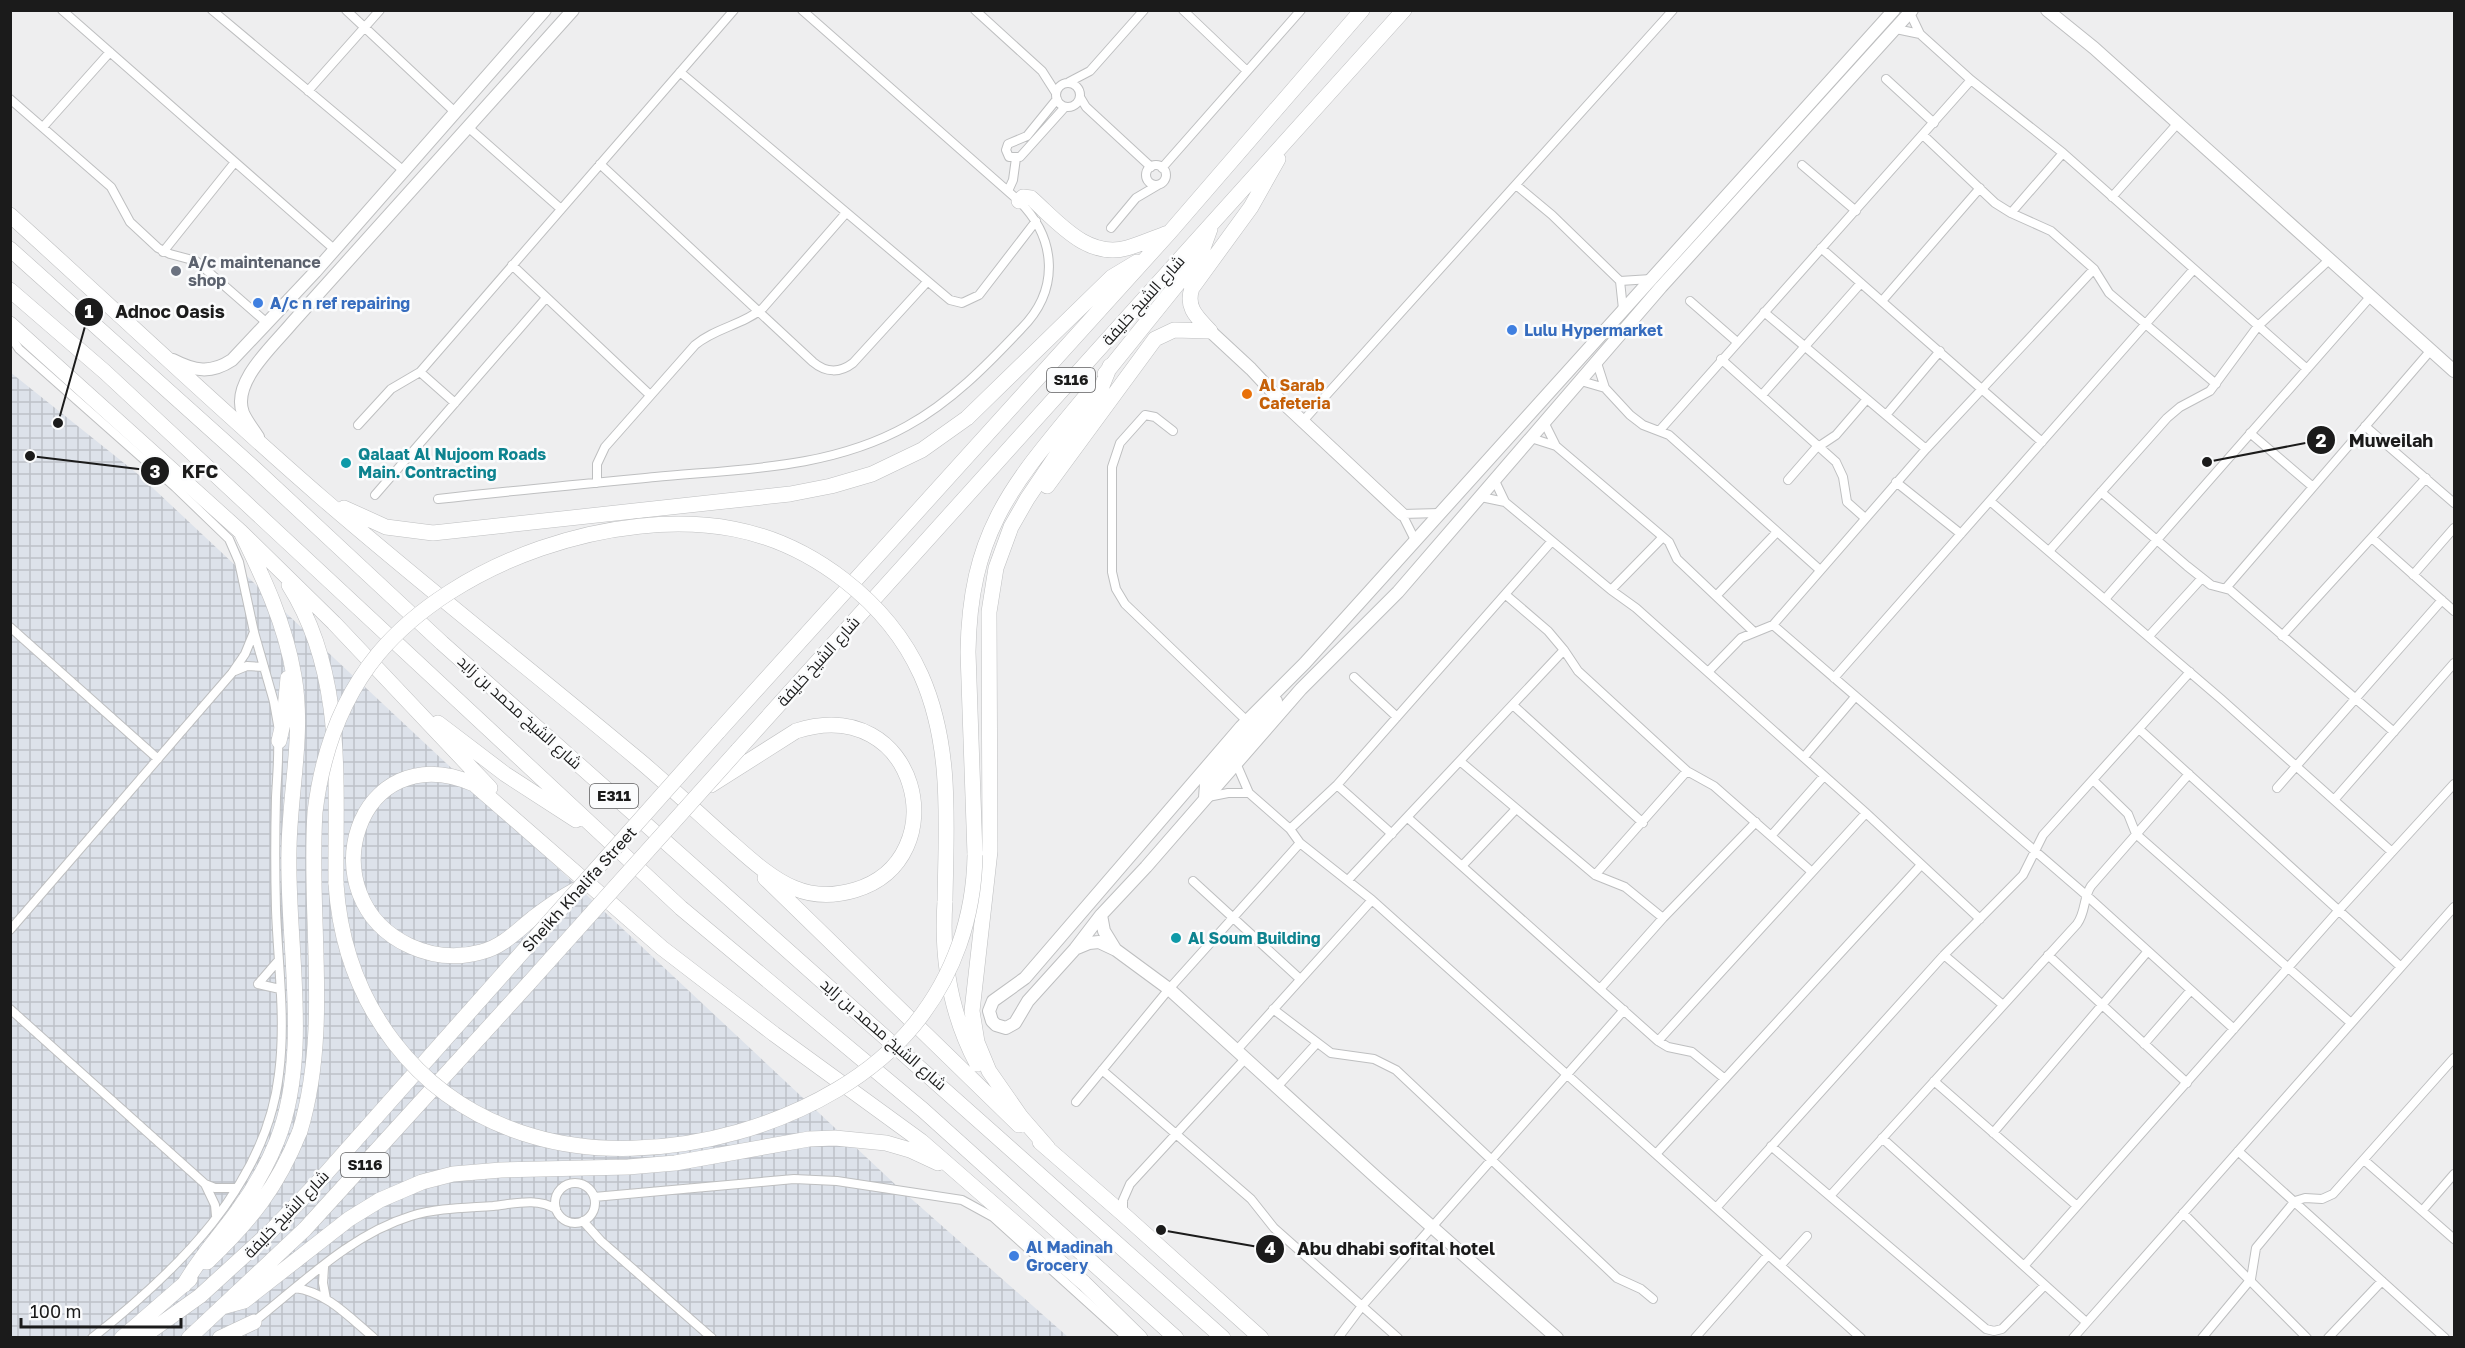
<svg xmlns="http://www.w3.org/2000/svg" width="2465" height="1348" font-family="'Golos Text',Cairo,sans-serif">
  <defs>
    <pattern id="industrial-grid" width="8" height="8" patternUnits="userSpaceOnUse" patternTransform="scale(1.5)"><rect width="8" height="8" fill="#dde2ea"/><path d="M0 4h8M4 0v8" fill="none" stroke="#bdc1c8"/></pattern>
  </defs>
  <rect width="100%" height="100%" fill="#eeeeef"/>
  <path fill="url(#industrial-grid)" d="M10,372l129,103 759,712 170,150h-1057z"/>
  <g fill="none" stroke-linecap="round" stroke-linejoin="round">
    <defs>
      <path id="street" d="M62,10l272,239
        M212,10l192,161
        M346,10l110,103
        M975,10l67,61 14,22
        M1183,10l64,61
        M1910,13l10,21 51,46 92,73 244,216
        M1896,29l24,5
        M680,72l270,228 12,3 17,-8 57,-74
        M1886,79l48,44
        M1069,82l21,-11 54,-61
        M1056 95a12 12 0 1 1 24 0a12 12 0 1 1-24 0Z
        M308,91l72,-81
        M1080,97l6,10 65,60
        M10,99l101,88 19,35 28,26 12,6 26,7 71,62
        M1057,99l-30,37 -19,8 -2,6 3,7h11l45,-50
        M43,127l67,-75
        M469,128l92,81
        M1923,135l72,68 16,10 40,18 43,38 15,24 107,91
        M600,164l213,198c13,11 27,11 40,1l74,-81
        M1802,165l54,46
        M1146 175a10 10 0 1 1 20 0a10 10 0 1 1-20 0Z
        M1162,168l139,-158
        M1516,185l36,30 68,66 3,28
        M1008,191l5,-11 3,-22
        M2112,197l66,-74
        M2011,213l52,-60
        M1111,228l25,-30 22,-13
        M1821,248l221,194
        M163,252l72,-90
        M512,265l138,130
        M1620,281l31,-2
        M1690,301l47,41
        M1882,301l98,-113
        M1764,312l162,137
        M10,336l9,13 156,138 54,52 10,23 15,70 20,70 4,23
        M1721,359l115,103 7,15 4,25 18,16
        M1597,363l8,25 25,27 13,10 26,10 151,135
        M420,372l35,31
        M1581,381l24,7
        M1762,395l99,-112
        M1886,415l54,-64
        M1303,421l370,-411
        M1544,422l12,24
        M358,425l33,-36 29,-17 314,-362
        M2365,426l89,77
        M1660,430l311,-350
        M1173,431l-18,-14 -10,-2 -25,28 -8,24v105l4,17 9,15 122,117
        M2250,433l63,54
        M1531,438l25,8 113,96 8,17 77,73
        M1788,480l27,-31 21,-14 31,-36
        M1495,481l10,21 106,88 25,18 230,205 114,106
        M1896,482l65,52
        M597,483v-19l8,-17 90,-102c20,-17 48,-20 68,-37l83,-95
        M2101,492l86,74 24,19 19,5 164,142
        M375,495l171,-197
        M1481,497l24,5
        M438,499c72,-8 145,-15 217,-22 86,-8 175,-8 252,-51 44,-24 80,-61 114,-97 39,-39 36,-90 -2,-128l-217,-191
        M1990,501l231,198 171,153
        M1402,514l38,-1
        M1402,514l13,26
        M2372,538l82,73
        M2049,551l118,-133 13,-11 30,-16 48,-65 72,-67
        M2413,575l41,-47
        M2226,588l205,-238
        M1611,590l51,-52
        M1506,595l42,36 16,19 14,21 109,100 27,15 98,86
        M1716,596l61,-64
        M2105,599l266,-303
        M1773,625l313,270 148,134
        M10,627l148,132
        M2149,636l53,-58
        M2282,636l144,-158
        M235,671l12,-5 17,1
        M1708,672l33,-34 32,-13 153,-176 168,-180
        M1354,677l43,40
        M1834,678l360,-409
        M1514,706l129,117
        M2139,729l262,238
        M1804,757l51,-60
        M1461,762l134,113 30,12 38,31
        M1236,763l13,30 41,36 10,14 72,57 489,438
        M2093,780l35,34 8,20 215,189
        M1337,785l55,49
        M2277,788l165,-188
        M1208,797l20,-4h21
        M2334,800l120,-137
        M1408,818l250,223 10,6 24,5 33,27
        M1290,829l47,-44 215,-244
        M1771,836l53,-60
        M1462,866l54,-57
        M1595,875l92,-104
        M1348,880l216,-230
        M1193,881l107,98
        M10,930l222,-257 13,-19 9,-22
        M1944,955l59,50
        M2048,955l139,128
        M258,984l19,-22
        M258,984l22,5
        M1600,989l63,-71 93,-96
        M10,1009l195,175 10,21 1,11
        M1273,1009l58,44 43,6 22,11 221,208 24,11 12,10
        M1658,1041l208,-228
        M2144,1044l47,-54
        M1236,1051l136,-151
        M1102,1070l149,129 23,29 124,110
        M1934,1081l143,125
        M1277,1087l40,-44
        M1076,1102l93,-113 131,-146
        M1993,1133l155,-182
        M1882,1138l204,184
        M1771,1146l215,183 8,2 8,-2 43,-44
        M2238,1151l207,187
        M1656,1154l265,-289
        M2364,1160l90,79
        M555 1203a20 20 0 1 1 40 0a20 20 0 1 1-40 0Z
        M205,1184l10,4h21
        M1830,1196l247,-272c9,-12 6,-26 14,-38l98,-112
        M594,1197l200,-18 43,2 125,19 31,17 134,121
        M1716,1208l228,-253 79,-80 20,-40 147,-163
        M2422,1211l32,-37
        M1123,1213v-13l7,-16 115,-125
        M2183,1213l124,125
        M583,1221l18,20 111,97
        M1781,1265l26,-29
        M2024,1266l315,-356 115,-126
        M324,1267l-1,16 3,16
        M295,1288c32,4 55,30 79,50
        M251,1324c49,-38 98,-89 160,-108 26,-8 54,-8 82,-10 20,-2 44,-9 63,3
        M92,1338c84,-66 174,-152 187,-264 7,-54 -1,-110 -3,-164 -1,-37 -1,-75 0,-113 1,-20 3,-40 2,-59
        M1338,1338l24,-32 262,-296
        M1695,1338l73,-83
        M2073,1338l381,-431
        M2202,1338l49,-59 5,-31 39,-47 10,-3 17,1 11,-5 121,-136
        M2328,1338l54,-57"/>
      <path id="secondary" d="M1894,10l-589,653 -64,64 -216,251 -32,23 -4,10 3,10 4,4 10,3 9,-5 13,-22 47,-52 26,-34 45,-48 155,-178 97,-97 263,-305 251,-277
        M2047,10l47,38 360,323
        M1210,331l41,38 29,31 122,114
        M173,360c21,11 38,14 59,0l83,-88 230,-262
        M258,437c-5,-8 -11,-15 -15,-24 -12,-31 31,-68 49,-90l281,-313
        M1205,798l1,-14 70,-83
        M1101,915l3,16 11,18
        M1077,948l12,-5 10,-1 17,8 53,39 209,190 179,159"/>
      <path id="highway" d="M1019,201l4,-4 8,1c27,24 56,61 96,50 14,-4 27,-10 41,-15
        M10,215c104,94 206,191 312,283 104,90 213,175 318,263 32,27 62,56 93,83 18,16 39,35 61,44 19,8 41,8 61,2 103,-31 63,-198 -59,-159l-85,54
        M10,249l244,219 188,175 781,695
        M10,290l95,82 576,536 242,202 253,228
        M10,324l231,208 93,91 156,165
        M1210,331c-12,-13 -25,-23 -18,-43l59,-81 27,-48
        M1105,374l87,-108 10,-15 8,-22
        M1047,486l108,-147 19,-9 36,1
        M344,508l42,19 47,6 357,-39 41,-8 41,-12 50,-24 45,-32 145,-141 25,-15
        M289,585c57,90 46,198 47,299
        M438,723l67,51 71,46
        M718,732l452,-500 192,-222
        M279,741l5,-22 4,-41
        M738,750l666,-740
        M975,855l-7,-203c2,-121 44,-167 117,-255
        M765,878l254,247
        M575,890c-15,8 -29,18 -42,28 -16,13 -31,29 -52,34 -25,7 -49,4 -71,-6 -104,-48 -54,-213 64,-162l188,164 112,86 147,107 163,142 56,55
        M945,901c-4,58 5,112 32,163
        M1040,1142l83,72 138,124
        M1048,1148l-27,-31 -32,-46 -12,-29 -5,-31 18,-160 -1,-239 7,-44 15,-41 16,-28 73,-108 10,-25
        M207,1262c44,-42 70,-74 93,-131
        M184,1285c15,-27 35,-48 53,-73 16,-22 30,-46 40,-71 35,-88 9,-200 12,-293 1,-58 15,-115 5,-172 -9,-53 -30,-97 -53,-144
        M222,1307l22,-6 105,-82 31,-19 42,-18 31,-8 48,-4 127,-3 47,-4 134,-24 26,-1 51,5 24,7 28,13
        M122,1338l68,-59
        M141,1338l59,-42 70,-64 51,-53 190,-214
        M189,1338l116,-109 225,-247
        M220,1338l34,-16"/>
    </defs>
    <use href="#street" stroke="#bebfc0" stroke-width="10"/>
    <use href="#secondary" stroke="#bebfc0" stroke-width="14"/>
    <use href="#highway" stroke="#bebfc0" stroke-width="16"/>
    <use href="#street" stroke="#fff" stroke-width="8"/>
    <use href="#secondary" stroke="#fff" stroke-width="12"/>
    <use href="#highway" stroke="#fff" stroke-width="15"/>
    <defs>
      <path id="highway-bridge" d="M336,884c8,119 80,218 196,252 123,37 300,-11 382,-111 40,-49 60,-108 61,-170
        M511,965l207,-233
        M530,982l208,-232
        M300,1131c31,-103 8,-213 15,-319 7,-58 26,-113 63,-158 78,-93 237,-147 356,-125 78,15 154,73 187,146 32,72 25,150 24,226"/>
    </defs>
    <use href="#highway-bridge" stroke="#bebfc0" stroke-width="16" stroke-linecap="butt"/>
    <use href="#highway-bridge" stroke="#fff" stroke-width="15"/>
  </g>
  <circle fill="#6b7280" stroke="#fbfcfd" stroke-width="2" cx="176" cy="271" r="6"/>
  <g fill="#3f7fe0" stroke="#fbfcfd" stroke-width="2">
    <circle cx="258" cy="303" r="6"/>
    <circle cx="1512" cy="330" r="6"/>
    <circle cx="1014" cy="1256" r="6"/>
  </g>
  <circle fill="#e8710a" stroke="#fbfcfd" stroke-width="2" cx="1247" cy="394" r="6"/>
  <g fill="#0f9aa8" stroke="#fbfcfd" stroke-width="2">
    <circle cx="346" cy="463" r="6"/>
    <circle cx="1176" cy="938" r="6"/>
  </g>
  <g text-anchor="middle" stroke-width="5" stroke-linejoin="round" paint-order="stroke">
    <g fill="#fbfcfd" stroke="#5e5e5f" stroke-width="1.5">
      <rect x="1047" y="368" width="48" height="24" rx="4.5"/>
      <rect x="590" y="784" width="48" height="24" rx="4.5"/>
      <rect x="341" y="1153" width="48" height="24" rx="4.5"/>
    </g>
    <g font-size="15" font-weight="bold" fill="#1b1b1b">
      <text x="1071" y="385">S116</text>
      <text x="614" y="801">E311</text>
      <text x="365" y="1170">S116</text>
    </g>
    <g font-size="16" font-weight="bold" fill="#5b616d" stroke="#fbfcfd" text-anchor="start">
      <text x="188" y="268">A/c maintenance<tspan x="188" dy="18">shop</tspan></text>
    </g>
    <g font-size="16" fill="#1b1b1b" stroke="#fbfcfd">
      <text transform="translate(1143 300) rotate(-48)" y="6">شارع الشيخ خليفة</text>
      <text transform="translate(818 661) rotate(-48)" y="6">شارع الشيخ خليفة</text>
      <text transform="translate(520 712) rotate(42)" y="6">شارع الشيخ محمد بن زايد</text>
      <text transform="translate(579 889) rotate(-48)" y="6">Sheikh Khalifa Street</text>
      <text transform="translate(884 1034) rotate(41)" y="6">شارع الشيخ محمد بن زايد</text>
      <text transform="translate(286 1214) rotate(-46)" y="6">شارع الشيخ خليفة</text>
    </g>
    <g font-size="16" font-weight="bold" fill="#366cbe" stroke="#fbfcfd" text-anchor="start">
      <text x="270" y="309">A/c n ref repairing</text>
      <text x="1524" y="336">Lulu Hypermarket</text>
      <text x="1026" y="1253">Al Madinah<tspan x="1026" dy="18">Grocery</tspan></text>
    </g>
    <g font-size="16" font-weight="bold" fill="#c56008" stroke="#fbfcfd" text-anchor="start">
      <text x="1259" y="391">Al Sarab<tspan x="1259" dy="18">Cafeteria</tspan></text>
    </g>
    <g font-size="16" font-weight="bold" fill="#0d838f" stroke="#fbfcfd" text-anchor="start">
      <text x="358" y="460">Qalaat Al Nujoom Roads<tspan x="358" dy="18">Main. Contracting</tspan></text>
      <text x="1188" y="944">Al Soum Building</text>
    </g>
  </g>
  <path fill="none" stroke="#1b1b1b" stroke-width="2" d="M58 423L89 312M2207 462L2321 440M30 456L155 471M1161 1230L1270 1249"/>
  <g fill="#1b1b1b" stroke="#fbfcfd" stroke-width="2">
    <circle cx="58" cy="423" r="6"/>
    <circle cx="2207" cy="462" r="6"/>
    <circle cx="30" cy="456" r="6"/>
    <circle cx="1161" cy="1230" r="6"/>
    <circle cx="89" cy="312" r="15"/>
    <circle cx="2321" cy="440" r="15"/>
    <circle cx="155" cy="471" r="15"/>
    <circle cx="1270" cy="1249" r="15"/>
  </g>
  <g font-size="18" text-anchor="middle" font-weight="bold" fill="#fff">
    <text x="89" y="318">1</text>
    <text x="2321" y="447">2</text>
    <text x="155" y="478">3</text>
    <text x="1270" y="1255">4</text>
  </g>
  <g font-size="18" text-anchor="middle" font-weight="bold" fill="#1b1b1b" stroke="#fbfcfd" stroke-width="5" stroke-linejoin="round" paint-order="stroke">
    <text x="170" y="318">Adnoc Oasis</text>
    <text x="2391" y="447">Muweilah</text>
    <text x="200" y="478">KFC</text>
    <text x="1396" y="1255">Abu dhabi sofital hotel</text>
  </g>
  <rect width="2465" height="1348" fill="none" stroke="#1b1b1b" stroke-width="24"/>
  <path d="M21 1318v9h160v-9" fill="none" stroke="#1b1b1b" stroke-width="3"/>
  <text x="30" y="1318" font-size="18" fill="#1b1b1b" stroke="#fbfcfd" stroke-width="4.5" paint-order="stroke">100 m</text>
</svg>
